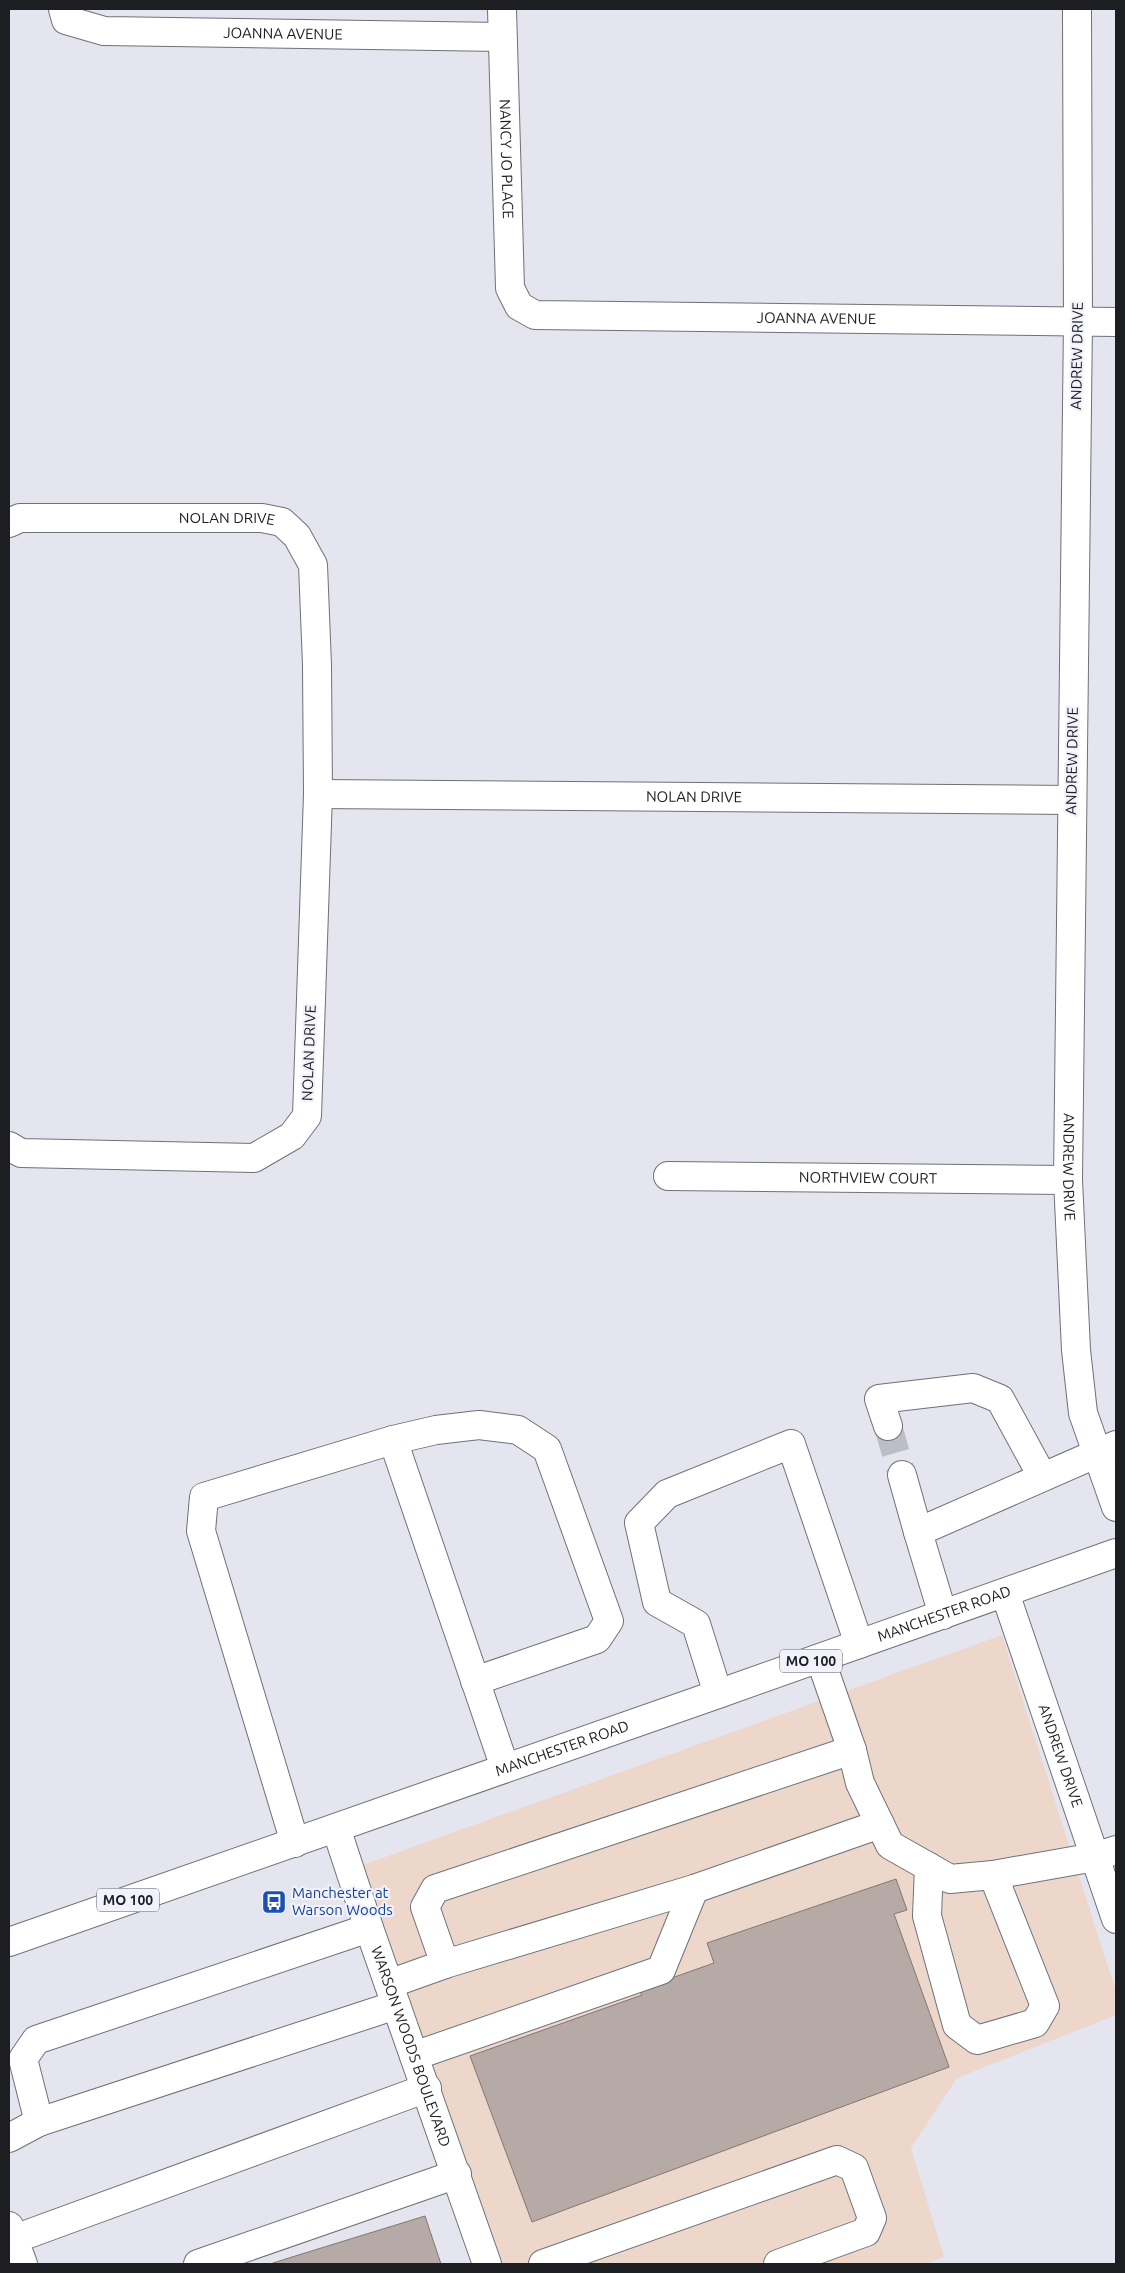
<svg xmlns="http://www.w3.org/2000/svg" width="1125" height="2273" font-family="Ubuntu,sans-serif">
  <rect width="100%" height="100%" fill="#e4e5ef"/>
  <path fill="#edd7ca" d="M1002,1635l114,357v23l-159,63 -46,70 33,109 -19,7h-451l-136,-390z"/>
  <path fill="#b5aaa6" stroke="#817773" d="M896,1879l11,31 -13,4 55,153 -417,155 -62,-166 172,-61 -4,-5 76,-27 -7,-20z
    M425,2216l16,48h-171l22,-7z"/>
  <g fill="none" stroke-linecap="round" stroke-linejoin="round">
    <path stroke="#bcbdc6" stroke-width="28" stroke-dasharray="28 14" stroke-linecap="butt" d="M888,1426l14,49"/>
    <defs>
      <g id="minor">
        <path id="s1" d="M63,9l3,11 38,11 398,6"/>
        <path id="s2" d="M502,9l8,279 9,18 16,9 581,7"/>
        <path id="s3" d="M1077,9l1,312 -10,859 8,170 7,63 33,94"/>
        <path id="s4" d="M9,523l11,-5h242l20,4 15,14 16,29 4,100 1,129 -11,322 -15,20 -38,22 -233,-5 -12,-7"/>
        <path id="s5" d="M318,794l754,6"/>
        <path id="s6" d="M668,1176l400,4"/>
        <path d="M888,1426l-9,-27 94,-11 27,11 42,77"/>
        <path d="M393,1440l43,-10 43,-5 39,5 29,19 62,172 -12,18 -122,42"/>
        <path d="M902,1475l16,57"/>
        <path id="s7" d="M1005,1593l111,326"/>
        <path d="M943,1615l-25,-83 198,-87"/>
        <path d="M820,1658l32,92 8,33 30,62 60,34 43,-4 102,-18 21,-7"/>
        <path d="M718,1694l-22,-70 -39,-22 -18,-79 28,-29 124,-50 68,200"/>
        <path id="s8" d="M336,1828l33,100 118,336"/>
        <path d="M295,1843l-94,-312 3,-34 189,-57 112,328"/>
        <path d="M929,1867l-2,49 30,109 20,15 58,-17 10,-17 -52,-131"/>
        <path d="M445,1964l-20,-57 10,-18 417,-139"/>
        <path d="M389,1984l56,-20 249,-75 186,-65"/>
        <path d="M414,2056l247,-86 33,-81"/>
        <path d="M39,2122l-16,-63 13,-19 333,-112"/>
        <path d="M9,2138l30,-16 357,-117"/>
        <path d="M9,2226l14,38"/>
        <path d="M9,2241l418,-153"/>
        <path d="M198,2264l259,-90"/>
        <path d="M543,2264l294,-104 17,8 18,50 -6,14 -88,32"/>
      </g>
      <g id="major">
        <path id="s9" d="M9,1942l709,-248 398,-141"/>
      </g>
    </defs>
    <use href="#minor" stroke="#6f7179" stroke-width="30"/>
    <use href="#major" stroke="#6f7179" stroke-width="30"/>
    <use href="#minor" stroke="#fff" stroke-width="28"/>
    <use href="#major" stroke="#fff" stroke-width="28"/>
  </g>
  <defs>
    <symbol id="bus-square" viewBox="-11 -11 22 22"><rect x="-9" y="-9" width="18" height="18" rx="4" fill="#1a4fb4" stroke="#f1f2fc"/><path d="M-5-6H5V4H4V6H2V4H-2V6H-4V4H-5ZM-3.5-4V0h7V-4ZM-3.5 1.2v1.5H-2V1.2ZM2 1.2v1.5H3.5V1.2Z" fill="#fff"/></symbol>
  </defs>
  <g fill-rule="evenodd">
    <use href="#bus-square" x="260" y="1888" width="28" height="28"/>
  </g>
  <g text-anchor="middle" stroke-width="4.5" stroke-linejoin="round" paint-order="stroke">
    <g fill="#f1f2fc" stroke="#5d5e63" stroke-width="1">
      <rect x="780" y="1649.5" width="62" height="23" rx="4"/>
      <rect x="97" y="1888.5" width="62" height="23" rx="4"/>
    </g>
    <g font-size="14" font-weight="bold" fill="#1d1e21">
      <text x="811" y="1666">MO 100</text>
      <text x="128" y="1905">MO 100</text>
    </g>
    <g font-size="15" fill="#1d1e21" stroke="#f1f2fc">
      <text dy="5" stroke="none"><textPath href="#s1" startOffset="230">JOANNA AVENUE</textPath></text>
      <text dy="5" stroke="none"><textPath href="#s2" startOffset="150">NANCY JO PLACE</textPath></text>
      <text dy="5" stroke="none"><textPath href="#s2" startOffset="599">JOANNA AVENUE</textPath></text>
      <text transform="translate(1077 356) rotate(-89)" y="5">ANDREW DRIVE</text>
      <text dy="5" stroke="none"><textPath href="#s4" startOffset="219">NOLAN DRIVE</textPath></text>
      <text transform="translate(1072 761) rotate(-89)" y="5">ANDREW DRIVE</text>
      <text dy="5" stroke="none"><textPath href="#s5" startOffset="376">NOLAN DRIVE</textPath></text>
      <text transform="translate(309 1053) rotate(-88)" y="5">NOLAN DRIVE</text>
      <text dy="5" stroke="none"><textPath href="#s3" startOffset="1158">ANDREW DRIVE</textPath></text>
      <text dy="5" stroke="none"><textPath href="#s6" startOffset="200">NORTHVIEW COURT</textPath></text>
      <text dy="5" stroke="none"><textPath href="#s9" startOffset="991">MANCHESTER ROAD</textPath></text>
      <text dy="5" stroke="none"><textPath href="#s9" startOffset="586">MANCHESTER ROAD</textPath></text>
      <text dy="5" stroke="none"><textPath href="#s7" startOffset="172">ANDREW DRIVE</textPath></text>
      <text dy="5" stroke="none"><textPath href="#s8" startOffset="231">WARSON WOODS BOULEVARD</textPath></text>
    </g>
    <g font-size="15" fill="#164399" stroke="#f1f2fc" text-anchor="start">
      <text x="292" y="1898">Manchester at<tspan x="292" dy="17">Warson Woods</tspan></text>
    </g>
  </g>
  <rect width="1125" height="2273" fill="none" stroke="#1d1e21" stroke-width="20"/>
</svg>
